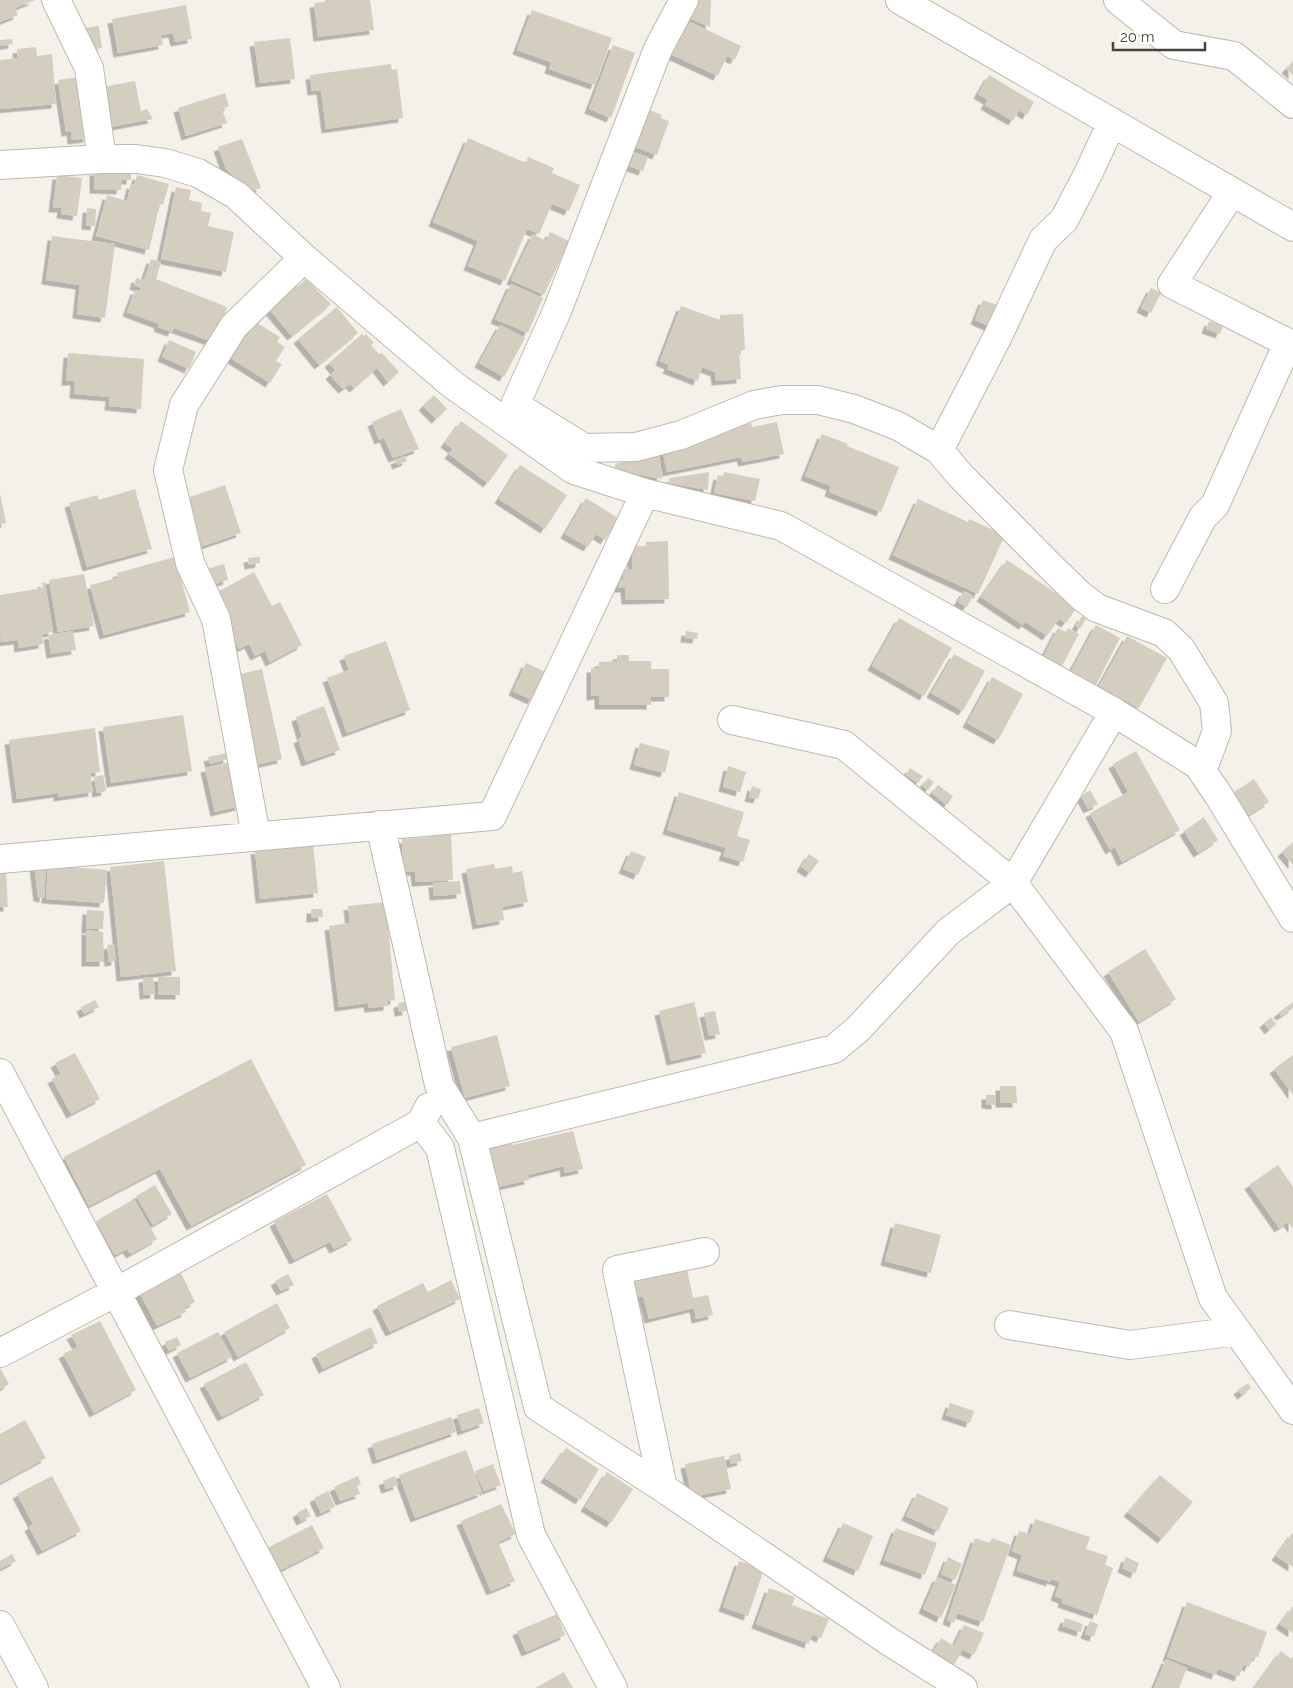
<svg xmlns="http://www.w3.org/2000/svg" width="1293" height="1688" font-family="Raleway,sans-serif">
  <defs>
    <filter id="shadow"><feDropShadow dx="-4.5" dy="4.5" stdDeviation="0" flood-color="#0004"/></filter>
  </defs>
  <rect width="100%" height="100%" fill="#f4f1ea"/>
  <path fill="#d4cec0" filter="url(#shadow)" d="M0,0h35l-20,8 3,7 -18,7z
    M325,0h45l4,30 -56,7 -4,-34 11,-1z
    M694,0h17l-1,27 -26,-11z
    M186,5l6,34 -17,3 -2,-9 -12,2 2,10 -45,8 -6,-34z
    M532,10l80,28 -17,47 -46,-16 2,-7 -34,-12z
    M686,20l55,26 -6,14 -8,-4 -9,20 -48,-22z
    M99,26l3,22 -15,2 -3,-22z
    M290,38l5,41 -35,4 -6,-41z
    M12,39l1,5 -13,2v-6z
    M613,45l22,8 -24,65 -22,-9z
    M36,47l1,9 15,-2 4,50 -56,5v-49l18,-2 -1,-9z
    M1293,61v14l-7,-6z
    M391,64l1,6 5,-1 6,49 -77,11 -5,-39 -9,1 -2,-16z
    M989,75l45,27 -7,13 -8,-5 -6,11 -28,-16 3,-5 -10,-6z
    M79,77l9,61 -16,2 -1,-9 -5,1 -8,-52z
    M135,81l6,30 6,-2 6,10 -42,8 -8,-40z
    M225,93l4,13 -7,3 5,14 -41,13 -8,-28z
    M643,107l19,8 -1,3 8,3 -12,34 -28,-10z
    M468,138l58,25 2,-6 26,11 -2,5 28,12 -11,26 -17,-7 -13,30 -12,-5 -22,52 -37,-15 10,-25 -45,-19z
    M242,139l19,49 -11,3 -24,-22 -8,-22z
    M627,150l21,7 -5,14 -20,-7z
    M94,171l37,1v8h-9l-1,10 -27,-1z
    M57,175l25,3 -5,38 -16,-2 1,-6h-9z
    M137,175l32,9 -6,21 -3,-1 -11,46 -53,-14 11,-41 20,6 4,-17 3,1z
    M176,187l15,3 -2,10 13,3 -1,8 10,2 -3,13 26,6 -8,40 -65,-13z
    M87,208l9,1 -1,17 -9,-1z
    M550,232l19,9 -25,54 -33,-15 22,-46 13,7z
    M52,236l63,8 -10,74 -28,-4 3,-29 -34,-5z
    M151,259l10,3 -5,17 71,28 -6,17 -4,-2 -6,19 -37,-13 -2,4 -14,-5 1,-3 -32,-12 8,-22 5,1 1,-3 -7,-3 2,-7 8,2z
    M306,279l25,25 -39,32 -24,-28 28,-23 1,2z
    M511,284l32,14 -15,35 -33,-14z
    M1151,288l10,5 -10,20 -10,-5z
    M983,300l17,6 -9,21 -16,-7z
    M681,306l39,14v-5l23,-1 2,36 -6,1 2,28 -25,2 -1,-9 -13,-5 -4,14 -31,-12 2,-4 -9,-4z
    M337,307l21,26 -39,32 -21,-26z
    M249,318l31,19 -3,5 8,5 -9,14 6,3 -12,19 -41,-26z
    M1209,321l14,5 -3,8 -14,-5z
    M500,325l25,13 -21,39 -25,-14z
    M362,334l2,2 2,-2 8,9 -3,2 8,9 3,-1 17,19 -11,10 -11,-14 -23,20 -4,-4 -7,5 -13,-14 5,-5 -6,-7z
    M169,340l27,12 -7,17 -27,-12z
    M68,353l76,6 -3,50 -32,-3 1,-9 -36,-3 1,-13h-9z
    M434,395l13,14 -11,10 -13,-13z
    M401,409l18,40 -26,9 -9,-20 -5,2 -7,-18z
    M461,421l47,34 -20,28 -39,-29 4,-5 -8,-6z
    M777,422l7,32 -41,8 -2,-5 -74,15 -5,-23 30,-13 59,-13 1,4z
    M822,434l26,10 -1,2 52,21 -18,45 -52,-20 2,-6 -26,-10z
    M659,451l3,28 -46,-9 -1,-6z
    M405,456l2,5 -10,4 -2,-5z
    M520,465l47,30 -22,34 -46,-30z
    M709,472l-1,18 -39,-7 1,-5z
    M724,472l36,7 -5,22 -41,-8 4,-18 5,1z
    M225,485l16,48 -44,15 -16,-48z
    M135,489l17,60 -65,18 -18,-64 28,-8 2,5z
    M0,493l6,30 -6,1z
    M586,498l32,20 -13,22 -9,-6 -8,13 -23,-13z
    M918,499l50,23 1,-3 36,16 -27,59 -85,-39z
    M668,541l1,58 -43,1 -1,-12h-7v-9h5v-10h9v-23h14v-4z
    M175,557l15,55 -86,23 -14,-50 28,-7 -1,-5z
    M260,557v6l-11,2 -1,-7z
    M1007,560l70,47 -11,16 -7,-4 -12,17 -21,-14 -3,3 -42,-28z
    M224,564l4,16 -17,5 -4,-16z
    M254,572l18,34 8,-4 22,43 -32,17 -5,-11 -10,5 -6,-12 -10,5 -27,-54z
    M84,574l10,52 -36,6 -9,-52z
    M45,582l8,50 -11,2 1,10 -24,4 -1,-8 -17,2 -1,-47 43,-7 -1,-5z
    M964,591l9,5 -6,11 -9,-5z
    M1082,616l4,3 -6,10 -4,-3z
    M899,618l53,30 -28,48 -52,-30z
    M1096,625l24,13 -24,47 -25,-14z
    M1058,628l8,4 2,-4 11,6 -17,32 -19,-9z
    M73,631l3,19 -25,4 -3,-19z
    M686,631l12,2 -1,6 -12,-1z
    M1127,636l40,22 -28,50 -40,-22z
    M386,641l24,69 -63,23 -20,-55 22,-8 -5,-14z
    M954,654l31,17 -22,40 -32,-18z
    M617,655h12v6h22v8h18v28h-18v8h-52v-10l-8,1v-28h8v-6l18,-1z
    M526,663l20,9 -14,28 -19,-9z
    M262,669l20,90 -26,6 -20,-90z
    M992,677l31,17 -25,46 -31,-17z
    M324,706l16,44 -34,12 -8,-23 4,-2 -6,-20z
    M183,715l9,56 -81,12 -8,-56z
    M95,728l5,44 -10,1 3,19 -35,5v-4l-41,6 -8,-59z
    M640,743l30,8 -5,22 -31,-8z
    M1136,751l44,79 -58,32 -7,-15 -5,3 -20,-37 38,-21 -15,-28z
    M227,753l1,6 -18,5 -2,-7z
    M230,762l10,44 -25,6 -10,-44z
    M728,766l18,6 -6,20 -17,-5z
    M910,768l13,8 -5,7 -12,-8z
    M103,775l3,16 -9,2 -3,-16z
    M928,778l6,4 -6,8 -6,-4z
    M1254,779l15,23 -20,13 -15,-23z
    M938,785l15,11 -6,9 -15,-12z
    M752,786l9,3 -3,10 -9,-2z
    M1090,790l8,14 -10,5 -7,-13z
    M679,792l65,20 -7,24 13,4 -7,22 -20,-6 3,-8 -59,-18z
    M1204,817l14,23 -20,13 -14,-22z
    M451,833l2,47 -37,2 -1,-11 -12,1 -1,-33 28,-2v-3z
    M1293,842v23l-11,-13z
    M313,844l5,49 -58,6 -5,-49z
    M631,851l15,6 -8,18 -15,-6z
    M809,854l10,7 -9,12 -9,-6z
    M164,861l12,110 -55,6 -11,-110z
    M494,864l1,5 17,-3 1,7 9,-2 6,31 -26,5 2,13 -27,5 -11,-56z
    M34,865l12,1 -2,32 -6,-1z
    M48,865l59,5 -3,33 -58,-4z
    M0,873h6l2,34h-8z
    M460,881l1,13 -27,2 -1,-13z
    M386,902l9,98 -7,1v5l-19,2 -1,-5 -29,4 -10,-81 21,-3 -2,-17z
    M311,909h11l1,8 -12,1z
    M87,910l17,1 -1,18h-17z
    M86,930l17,2 1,30h-18z
    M114,944l2,17 -7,1 -2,-17z
    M1145,949l31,50 -37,23 -31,-50z
    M153,977l2,17 -11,1 -1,-17z
    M158,977h22v18h-21z
    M95,1000l4,7 -15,7 -3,-7z
    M405,1002l2,9 -8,1 -1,-9z
    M694,1002l12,51 -35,8 -12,-50z
    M1293,1002v6l-12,8 -3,-3z
    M715,1011l5,23 -11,2 -5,-23z
    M1271,1017l5,7 -7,6 -5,-7z
    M497,1035l13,51 -45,12 -14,-51z
    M75,1053l25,46 -29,15 -19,-35 9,-5 -6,-11z
    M1293,1055v40l-19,-26z
    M251,1059l55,106 -115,61 -31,-57 -71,37 -25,-49z
    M1000,1086h16l1,17h-17z
    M986,1095h10v10l-10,-1z
    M573,1131l10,38 -18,4 -1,-7 -36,9 1,5 -36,8 -8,-41 26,-7 1,5z
    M1278,1165l15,22v42l-5,-7 -9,6 -30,-43z
    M155,1185l17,29 -19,11 -17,-29z
    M327,1194l25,46 -18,9 -4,-7 -36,18 -20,-38z
    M134,1199l23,40 -26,15 -4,-5 -12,6 -19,-34z
    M895,1223l46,12 -10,38 -46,-12z
    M686,1265l7,33 15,-3 5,20 -17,4 -2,-11 -45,11 -6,-23 -14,3 -5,-19z
    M180,1271l15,31 -11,6 2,4 -29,14 -18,-34z
    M288,1274l6,11 -13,6 -6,-10z
    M451,1280l9,19 -70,33 -13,-26 46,-23 5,9z
    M277,1303l13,25 -52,29 -14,-25z
    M100,1321l36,69 -42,23 -31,-59 15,-7 -7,-12z
    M371,1327l7,16 -55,26 -7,-15z
    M218,1332l14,25 -42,21 -13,-25z
    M177,1337l4,8 -12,6 -4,-9z
    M246,1362l18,33 -42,22 -18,-33z
    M0,1368l9,16 -8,5 -1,-1z
    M1248,1383l3,5 -9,7 -4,-5z
    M950,1403l24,8 -4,12 -24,-8z
    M479,1408l5,15 -22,8 -5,-16z
    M451,1417l5,15 -79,28 -5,-16z
    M25,1420l21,38 -46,25v-49z
    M566,1448l33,21 -19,31 -35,-22z
    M466,1450l16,43 -67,25 -16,-43z
    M740,1453l2,8 -11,3 -2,-8z
    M724,1456l7,33 -39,8 -7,-33z
    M493,1464l8,21 -17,6 -9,-20z
    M607,1472l26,17 -22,34 -26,-16z
    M1160,1475l33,27 -31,37 -34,-27z
    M52,1476l29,55 -39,20 -13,-24 4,-3 -16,-30z
    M358,1476l3,8 -4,2 3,8 -20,7 -6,-14z
    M395,1476l3,9 -12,4 -3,-8z
    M328,1491l7,16 -14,6 -7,-15z
    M917,1493l32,15 -11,23 -32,-15z
    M501,1504l15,30 -18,8 17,39 -24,10 -30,-70z
    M306,1508l5,8 -10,5 -4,-8z
    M1035,1519l55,18 -4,12 22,7 -3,9 8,3 -16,47 -35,-12 1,-4 -8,-3 5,-14 -9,-3v3l-34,-11 5,-16 -10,-4 7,-20 11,3z
    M843,1523l30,13 -15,35 -31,-14z
    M312,1525l12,23 -45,23 -12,-23z
    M896,1528l41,15 -12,32 -41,-15z
    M1293,1532v35l-17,-11z
    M975,1538l15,5 2,-5 19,7 -28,77 -26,-9 -3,10 -7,-3z
    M12,1554l4,7 -16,8v-8z
    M948,1557l14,7 -7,16 -14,-6z
    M1126,1557l13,6 -4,11 -13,-6z
    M739,1561l25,8 -16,47 -25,-9z
    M937,1577l19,8 -15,33 -18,-9z
    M769,1588l26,9 -3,8 37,14 -8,19 -9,-4 -3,10 -53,-20z
    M1187,1602l80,30 -9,25 -4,-1 -5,11 -6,-2 -4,12 -21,-8 -2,6 -49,-18z
    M1293,1606v27l-13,-9z
    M557,1614l8,21 -39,17 -9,-21z
    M1065,1618l18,6 -2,8 -19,-6z
    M1090,1621l8,3 -4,13 -9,-3z
    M964,1625l20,8 -10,22 -19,-9 7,5 -8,14 -21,-13 8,-14 13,8z
    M1281,1651l10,8 2,-3v32h-39z
    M1166,1659l21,9 -8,20h-25z
    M564,1672l9,16h-38z"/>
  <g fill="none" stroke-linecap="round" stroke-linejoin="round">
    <defs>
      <path id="minor" d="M56,0l33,68 13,91
        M900,0l393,227
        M1118,0l56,45 60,11 59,48
        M0,165l102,-6h34l29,4 33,10 38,22 68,63 149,127 121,85 71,23 136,33 333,186 84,53 21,31 74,122
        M584,448l52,-1 45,-12 73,-30 28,-5h36l36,9 44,17 41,24 20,24 91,92 31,30 16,12 67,25 17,16 33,54 3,28 -15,40
        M939,450l59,-114 45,-96 21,-20 25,-48 23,-50
        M576,464l8,-16 -69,-43 42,-94 101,-262 26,-49
        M1165,589l38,-72 12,-12 73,-162 -116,-59 60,-92
        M732,720l112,25 169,138 111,148 89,267 24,33
        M380,825l59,260 33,53 66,269 125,81 227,154 73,46
        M256,836l-40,-217 -26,-56 -22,-93 16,-65 50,-79 70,-68
        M0,859l492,-43 153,-323
        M0,1073l326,615
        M421,1123l19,25 91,387 82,153
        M472,1138l362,-89 24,-20 90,-97 65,-49 101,-171
        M1009,1325l121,20 107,-14 56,79
        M0,1353l116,-61 305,-169 8,-16
        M663,1488l-46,-218 88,-18
        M0,1625l34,63"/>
    </defs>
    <use href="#minor" stroke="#beb9ad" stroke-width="30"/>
    <use href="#minor" stroke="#fff" stroke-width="28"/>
  </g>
  <path d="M1113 42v8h92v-8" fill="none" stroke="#474239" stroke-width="2.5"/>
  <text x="1120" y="42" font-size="15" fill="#474239" stroke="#ffffff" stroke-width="4" paint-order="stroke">20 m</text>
</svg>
